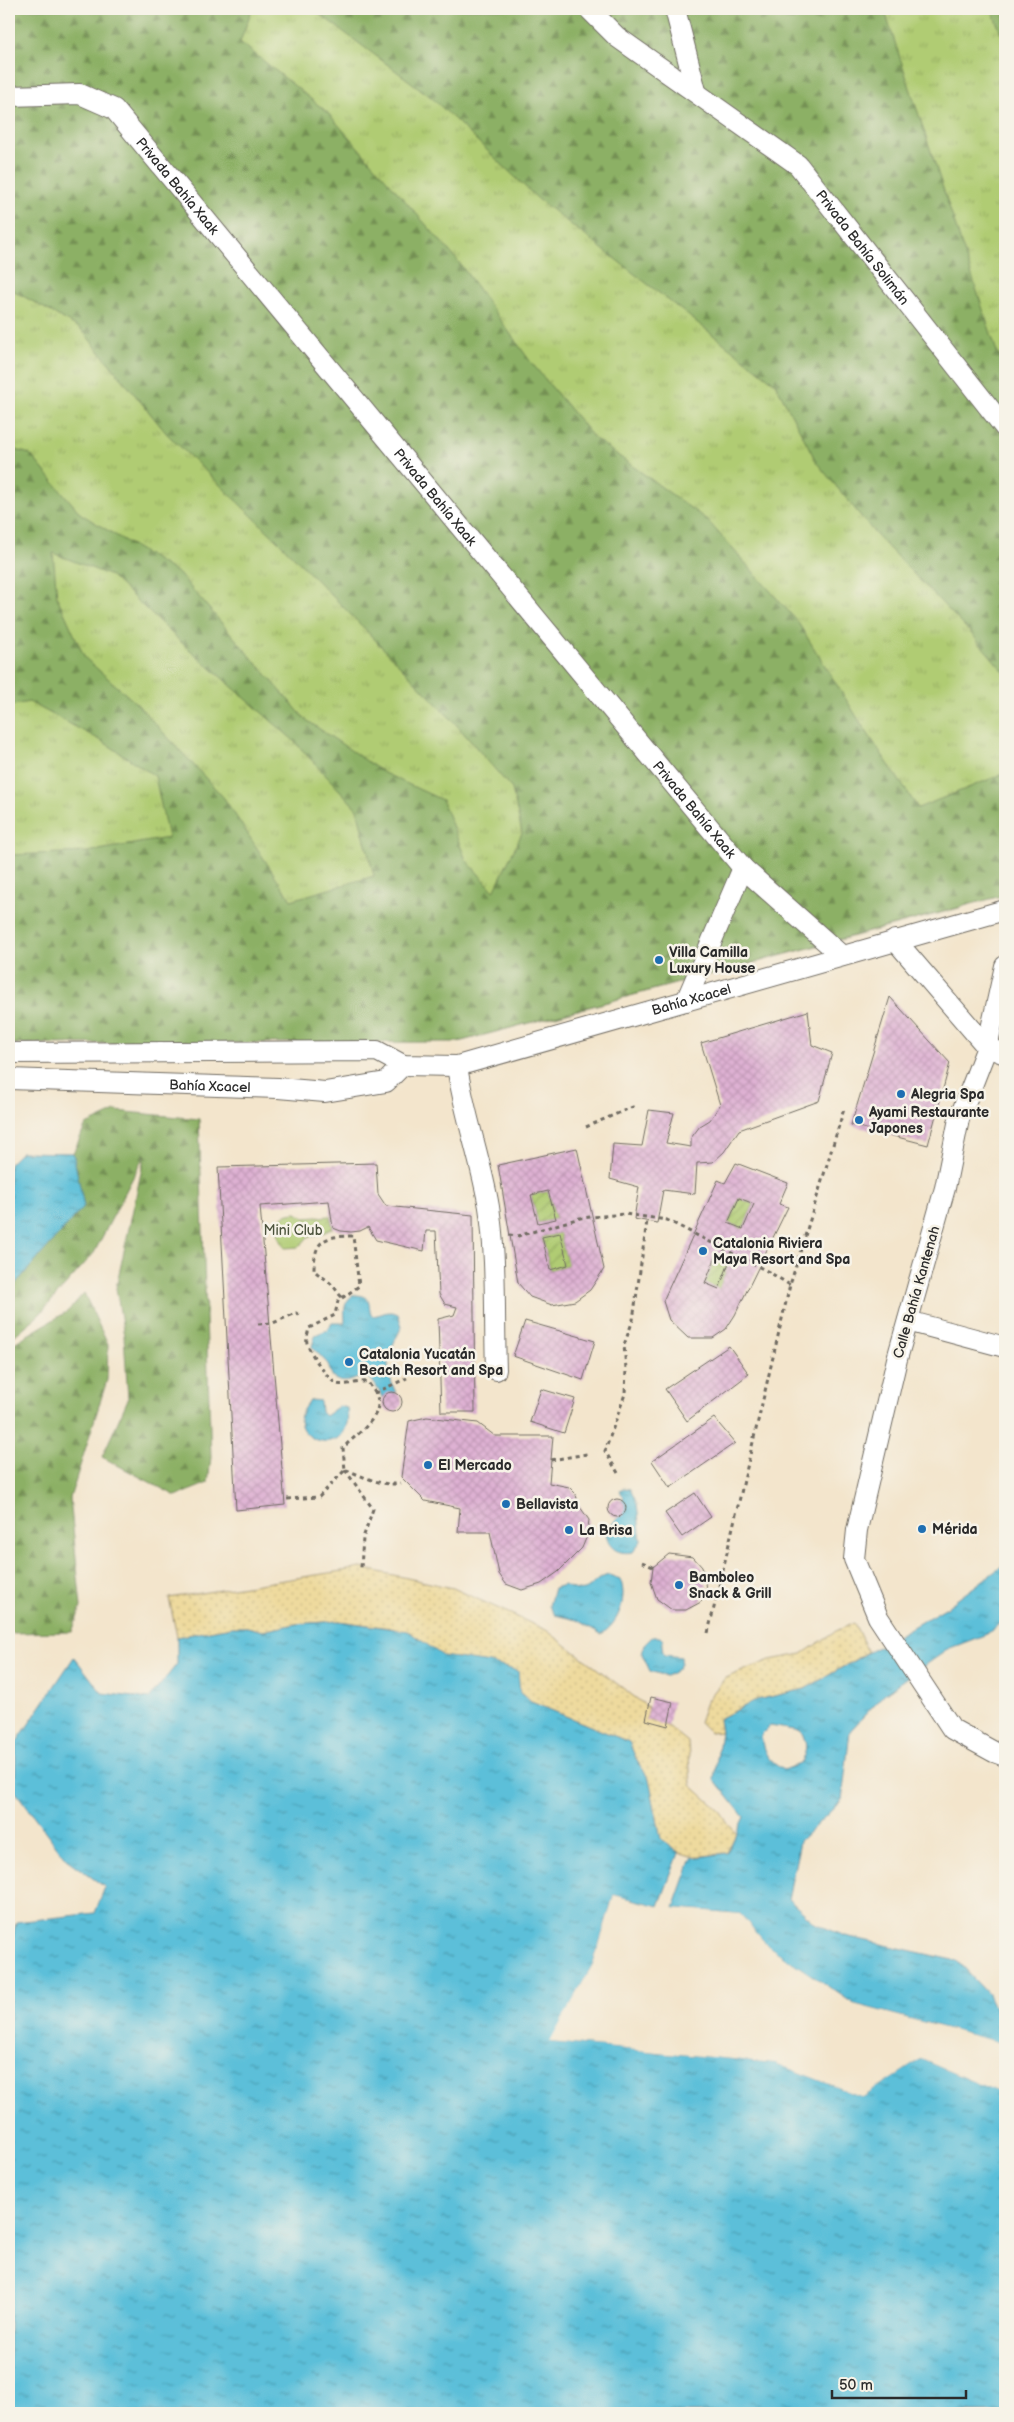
<svg xmlns="http://www.w3.org/2000/svg" width="1014" height="2422" font-family="'Balsamiq Sans',sans-serif">
  <defs>
    <pattern id="grass-tufts" width="24" height="20" patternUnits="userSpaceOnUse" patternTransform="scale(1.25)"><rect width="24" height="20" fill="#b0cc73"/><path d="M3 7l-1-3M5 7V3M7 7l1-3M15 17l-1-3M17 17v-4M19 17l1-3" fill="none" stroke="#98af64"/></pattern>
    <pattern id="forest-firs" width="22" height="20" patternUnits="userSpaceOnUse" patternTransform="scale(1.25)"><rect width="22" height="20" fill="#8cb065"/><path d="M5 1l3.5 6h-7zM16 11l3.5 6h-7z" fill="#738f53"/></pattern>
    <pattern id="sand-dots" width="8" height="8" patternUnits="userSpaceOnUse" patternTransform="scale(1.25)"><rect width="8" height="8" fill="#eeda9e"/><path d="M2 2h.1M6 6h.1" fill="none" stroke="#cb8" stroke-width="1.8" stroke-linecap="round"/></pattern>
    <pattern id="park-crowns" width="20" height="18" patternUnits="userSpaceOnUse" patternTransform="scale(1.25)"><rect width="20" height="18" fill="#b0cc73"/><path d="M2 6a3 3 0 1 1 6 0M12 15a3 3 0 1 1 6 0" fill="none" stroke="#98af64"/></pattern>
    <pattern id="garden-furrows" width="10" height="10" patternUnits="userSpaceOnUse" patternTransform="scale(1.25)"><rect width="10" height="10" fill="#b0cc73"/><path d="M-1 1l2-2M0 10L10 0M9 11l2-2" fill="none" stroke="#98af64"/></pattern>
    <pattern id="water-ripples" width="26" height="14" patternUnits="userSpaceOnUse" patternTransform="scale(1.25)"><rect width="26" height="14" fill="#5bbfd9"/><path d="M2 4q2-2 4 0t4 0M15 11q2-2 4 0t4 0" fill="none" stroke="#4b9bb0"/></pattern>
    <pattern id="building-cross-hatch" width="8" height="8" patternUnits="userSpaceOnUse" patternTransform="scale(1.25)"><rect width="8" height="8" fill="#deb1d3"/><path d="M0 0l8 8M0 8l8-8" fill="none" stroke="#bf98b5"/></pattern>
  </defs>
  <rect width="100%" height="100%" fill="#f7f3e8"/>
  <filter id="ink" filterUnits="userSpaceOnUse"><feTurbulence type="fractalNoise" baseFrequency=".02" numOctaves="2"/><feDisplacementMap in="SourceGraphic" scale="10" xChannelSelector="R" yChannelSelector="G"/><feConvolveMatrix kernelMatrix="1 2 1 2 8 2 1 2 1" color-interpolation-filters="sRGB"/></filter>
  <filter id="wash" filterUnits="userSpaceOnUse"><feTurbulence type="fractalNoise" baseFrequency=".0096" numOctaves="4" result="noise"/><feDisplacementMap in="SourceGraphic" scale="20" xChannelSelector="R" yChannelSelector="G"/><feGaussianBlur stdDeviation="1.12" result="paint"/><feColorMatrix in="noise" values="0 0 0 0 0 0 0 0 0 0 0 0 0 0 0 0 0 1.4 0 .05"/><feComposite in="paint" operator="in"/></filter>
  <g filter="url(#wash)">
    <rect width="100%" height="100%" fill="#f3e5cc"/>
    <path fill="url(#grass-tufts)" stroke="#6e7c4f" d="M152,9h280l298,267 275,350v164l-66,23 24,94 -505,135 -449,-141v-670z
      M806,9h199v407z"/>
    <path fill="url(#forest-firs)" stroke="#5c6e48" fill-rule="evenodd" d="M9,9h243l-12,33 87,70 131,149 72,100 64,77 113,82 90,101 65,104 56,83 87,-35v122l-547,147 -449,2v-189l78,-3 81,-14 -13,-62 -53,-35 -73,-39 -20,4v-258l21,6 51,60 98,60 126,145 79,54 58,27 24,60 28,31 28,-58 -10,-44 -58,-67 -99,-103 -78,-79 -110,-106 -86,-105 -72,-41zM53,553l58,23 72,68 109,95 65,70 17,67 -83,24 -67,-102 -87,-94 -52,-46 -28,-61z
      M313,9h571l112,340 9,20v304l-35,-41 -92,-95 -61,-74 -42,-80 -237,-184 -107,-102z
      M991,9h14v33z
      M116,1111l83,8 12,338 -3,26 -32,13 -74,-39 26,-58 -4,-63 -8,-48 29,-134 -51,99 -55,62 -30,25v-49l74,-85 -10,-53 13,-28z
      M84,1293l24,52 -1,35 -37,118 11,109 -9,25 -63,1v-287l59,-35z"/>
    <path fill="url(#sand-dots)" stroke="#8c8264" d="M361,1568l92,20 93,42 103,78 -3,12 22,6 20,16 3,43 27,24 18,25 -9,19c-33,4 -38,8 -66,-13l-12,-61 -12,-18 -8,-19 -98,-40 -11,-9 -65,-34 -12,-3 -45,-27 -59,-8 -43,3 -33,7 -16,-4h-15l-55,10 -8,-39z
      M854,1623l14,29 -63,37 -48,11 -38,19 2,13 -11,1 -11,-11 7,-20 19,-24 45,-18 32,-6 34,-23z"/>
    <path fill="url(#park-crowns)" stroke="#6e7c4f" d="M296,1213l9,5 25,-2 3,12 -16,8 -9,1 -9,10 -14,1c-10,-14 -13,-34 11,-35z"/>
    <path fill="url(#garden-furrows)" stroke="#6e7c4f" d="M548,1191l8,28 -18,4 -7,-28z
      M739,1198l15,6 -11,25 -15,-6z
      M560,1233l8,32 -18,5 -8,-33z
      M717,1254l13,6 -11,29 -14,-6z"/>
    <path fill="url(#water-ripples)" stroke="#437582" fill-rule="evenodd" d="M21,1152l52,1 11,53 -75,85v-127z
      M353,1295c22,0 13,9 19,21 11,-1 15,-7 26,-2l4,12c-14,29 -20,36 -6,67l-6,-1 -7,7c-21,-45 -25,-6 -50,-21l-5,-14 -16,-17 3,-12 12,-5 5,-7h13c0,-12 -3,-19 8,-28z
      M311,1400l9,1 1,11 4,4 14,-10 8,2c9,59 -76,29 -36,-8z
      M624,1488l6,1 7,15 4,37 -8,11c-16,3 -27,-5 -27,-22l19,-19v-6l-3,-4 2,-3 -4,-7z
      M1005,1564v55l-18,15 -37,14 -66,46 -34,37 -8,69 -42,41 -12,58 28,25 29,12 112,25 31,33 17,38v12l-151,-40 -86,-58 -28,-32 -66,-6 18,-50 35,-5 17,-36 -30,-38 7,-47 -2,-13 38,-19 48,-11 142,-82zM770,1726l31,5c7,14 6,20 -1,33l-16,6c-16,-9 -21,-17 -23,-35z
      M609,1575l11,4c8,18 -1,45 -19,55l-24,-14 -22,-5 -6,-9 5,-18 10,-3c30,15 22,-5 45,-10z
      M339,1621l69,10 35,25 47,7 28,8 2,22 11,9 98,40 8,19 12,18 12,60 18,14 -20,53 -45,-11 -20,67 -43,80 224,21 88,34 58,-38 84,36v318h-996v-455l7,-36 79,-9 10,-26 -39,-28 -51,-68 1,-48 58,-86 28,36 47,6 28,-35v-27l55,-10h15l16,4 33,-7z
      M652,1637h8l3,3 -1,8 2,7 17,2c2,11 -7,15 -15,19l-16,-5 -8,-17 3,-10z"/>
    <path fill="#f3e5cc" d="M614,1895l47,12 -2,1 -44,-10 -19,65 -42,77 222,20 87,34 59,-37 83,35v3l-84,-36 -58,38 -88,-34 -225,-21 44,-80z
      M672,1908l68,6 28,32 85,58 152,40v3l-152,-41 -87,-58 -27,-32 -65,-6z"/>
    <g id="blocks">
      <path fill="url(#building-cross-hatch)" fill-rule="evenodd" d="M890,997l60,66 -22,82 -77,-20z
        M808,1011l4,34 20,8 -13,48 -80,29 -15,22 -11,10 -16,1 -2,31 -32,-4 -6,33 -23,-4 5,-32 -29,-8 3,-35 29,2 7,-36 25,3 -8,30 25,4v-9l9,-12 10,-6 10,-15 -19,-62z
        M577,1148l27,121 -14,21 -15,11 -23,4 -22,-8 -12,-14 -20,-118zM548,1191l8,28 -18,4 -7,-28zM560,1233l8,32 -18,5 -8,-33z
        M376,1163l2,31 8,12 87,9 2,197h-34l-3,-93 16,-4 3,-8 -12,-3 -6,-10 -3,-63h-10l-2,20 -48,-11 -8,-13 -8,4 -9,1 -10,-1 -8,-3 -4,-27 -69,5 25,299 -49,5 -18,-343z
        M736,1163l52,20 -9,21 9,3 -53,108 -9,14 -13,9h-25l-19,-18 -6,-19 55,-121 7,3zM739,1198l15,6 -11,25 -15,-6zM717,1254l13,6 -11,29 -14,-6z
        M525,1321l70,20 -12,39 -70,-24z
        M729,1346l20,28 -62,47 -22,-32z
        M541,1389l34,10 -11,34 -34,-11z
        M382 1402a10 10 0 1 1 20 0a10 10 0 1 1-20 0Z
        M427,1417l51,6 17,13h58l-4,47 20,4 7,7 2,10 11,16 -2,16 -5,12 -24,24 -17,12 -19,6 -16,-6 -7,-10 -9,-42h-32l2,-24 -35,-7 -24,-24 8,-56z
        M714,1418l21,25 -65,45 -18,-27z
        M695,1493l16,24 -29,20 -17,-24z
        M608 1508a9 9 0 1 1 18 0a9 9 0 1 1-18 0Z
        M669,1554l24,3 9,10 5,21 -6,14 -15,8h-14l-15,-11 -6,-17 2,-15z
        M651,1697l22,5 -5,24 -22,-6z"/>
    </g>
  </g>
  <g filter="url(#ink)">
    <use href="#blocks" fill-opacity="0" stroke="#716c63" stroke-width="1"/>
    <g fill="none" stroke-linecap="round" stroke-linejoin="round">
      <defs>
        <g id="minor">
          <path id="s1" d="M589,9l28,28 181,128 207,263"/>
          <path d="M675,9l21,82"/>
          <path id="s2" d="M9,96l71,-2 34,15 629,759 99,88"/>
          <path d="M895,940l92,107 18,7"/>
          <path d="M1005,966l-18,81 -28,72 -14,69 -48,171 -40,171 -3,29 24,58 74,112 42,23 11,4"/>
          <path d="M686,1001l57,-133"/>
          <path id="s3" d="M9,1053l368,-2 26,14 54,1 548,-156"/>
          <path d="M457,1066c7,48 24,94 32,141 8,53 5,109 7,163"/>
          <path id="s4" d="M9,1079l269,9 47,4 61,-10 17,-17"/>
          <path d="M908,1321l97,26"/>
        </g>
      </defs>
      <use href="#minor" stroke="#716c63" stroke-width="22"/>
      <path stroke="#716c63" stroke-width="3" stroke-dasharray="4 4" stroke-linecap="butt" d="M586,1127l49,-21
        M509,1235l9,1 62,-18 45,-4 42,6 102,52 21,13
        M258,1324l15,-1 23,-10 4,3
        M375,1393l32,-15
        M551,1460l36,-6
        M345,1470l28,39 -10,29 -2,30
        M346,1470c15,5 38,18 54,13
        M618,1473l-13,-22 20,-57 1,-25 -2,-24 9,-25 14,-99
        M287,1499l32,-2 26,-27 -2,-22c10,-11 35,-27 35,-44 1,-8 -6,-15 -10,-22 -11,-1 -20,4 -31,2 -8,-3 -28,-32 -30,-41 -1,-4 1,-10 2,-15l26,-13 3,-14 21,-15 -6,-50c-28,0 -39,3 -39,34 5,6 12,8 17,14 5,4 6,9 11,13
        M642,1562l11,5
        M708,1633l82,-348 54,-176"/>
      <use href="#minor" stroke="#fff" stroke-width="20"/>
    </g>
  </g>
  <g fill="#1f6fb2" stroke="#f7f3e8" stroke-width="2">
    <circle cx="659" cy="960" r="5"/>
    <circle cx="901" cy="1094" r="5"/>
    <circle cx="859" cy="1120" r="5"/>
    <circle cx="703" cy="1251" r="5"/>
    <circle cx="349" cy="1362" r="5"/>
    <circle cx="428" cy="1465" r="5"/>
    <circle cx="506" cy="1504" r="5"/>
    <circle cx="922" cy="1529" r="5"/>
    <circle cx="569" cy="1530" r="5"/>
    <circle cx="679" cy="1585" r="5"/>
  </g>
  <g text-anchor="middle" stroke-width="5" stroke-linejoin="round" paint-order="stroke">
    <g font-size="14" fill="#2b2b2b" stroke="#f7f3e8">
      <text dy="5" stroke="none"><textPath href="#s2" startOffset="208">Privada Bahía Xaak</textPath></text>
      <text dy="5" stroke="none"><textPath href="#s1" startOffset="366">Privada Bahía Solimán</textPath></text>
      <text dy="5" stroke="none"><textPath href="#s2" startOffset="612">Privada Bahía Xaak</textPath></text>
      <text dy="5" stroke="none"><textPath href="#s2" startOffset="1018">Privada Bahía Xaak</textPath></text>
      <text dy="5" stroke="none"><textPath href="#s3" startOffset="695">Bahía Xcacel</textPath></text>
      <text dy="5" stroke="none"><textPath href="#s4" startOffset="201">Bahía Xcacel</textPath></text>
      <text transform="translate(916 1292) rotate(-74)" y="5">Calle Bahía Kantenah</text>
    </g>
    <g font-size="14" font-weight="bold" fill="#2b2b2b" stroke="#f7f3e8" text-anchor="start">
      <text x="669" y="957">Villa Camilla<tspan x="669" dy="16">Luxury House</tspan></text>
      <text x="911" y="1099">Alegria Spa</text>
      <text x="869" y="1117">Ayami Restaurante<tspan x="869" dy="16">Japones</tspan></text>
      <text x="713" y="1248">Catalonia Riviera<tspan x="713" dy="16">Maya Resort and Spa</tspan></text>
      <text x="359" y="1359">Catalonia Yucatán<tspan x="359" dy="16">Beach Resort and Spa</tspan></text>
      <text x="438" y="1470">El Mercado</text>
      <text x="516" y="1509">Bellavista</text>
      <text x="932" y="1534">Mérida</text>
      <text x="579" y="1535">La Brisa</text>
      <text x="689" y="1582">Bamboleo<tspan x="689" dy="16">Snack &amp; Grill</tspan></text>
    </g>
    <g font-size="14" fill="#4c533d" stroke="#f7f3e8">
      <text x="293" y="1235">Mini Club</text>
    </g>
  </g>
  <rect width="1014" height="2422" fill="none" stroke="#f7f3e8" stroke-width="30"/>
  <path d="M832 2390v8h134v-8" fill="none" stroke="#2b2b2b" stroke-width="2.5"/>
  <text x="839" y="2390" font-size="15" fill="#2b2b2b" stroke="#f7f3e8" stroke-width="4" paint-order="stroke">50 m</text>
</svg>
